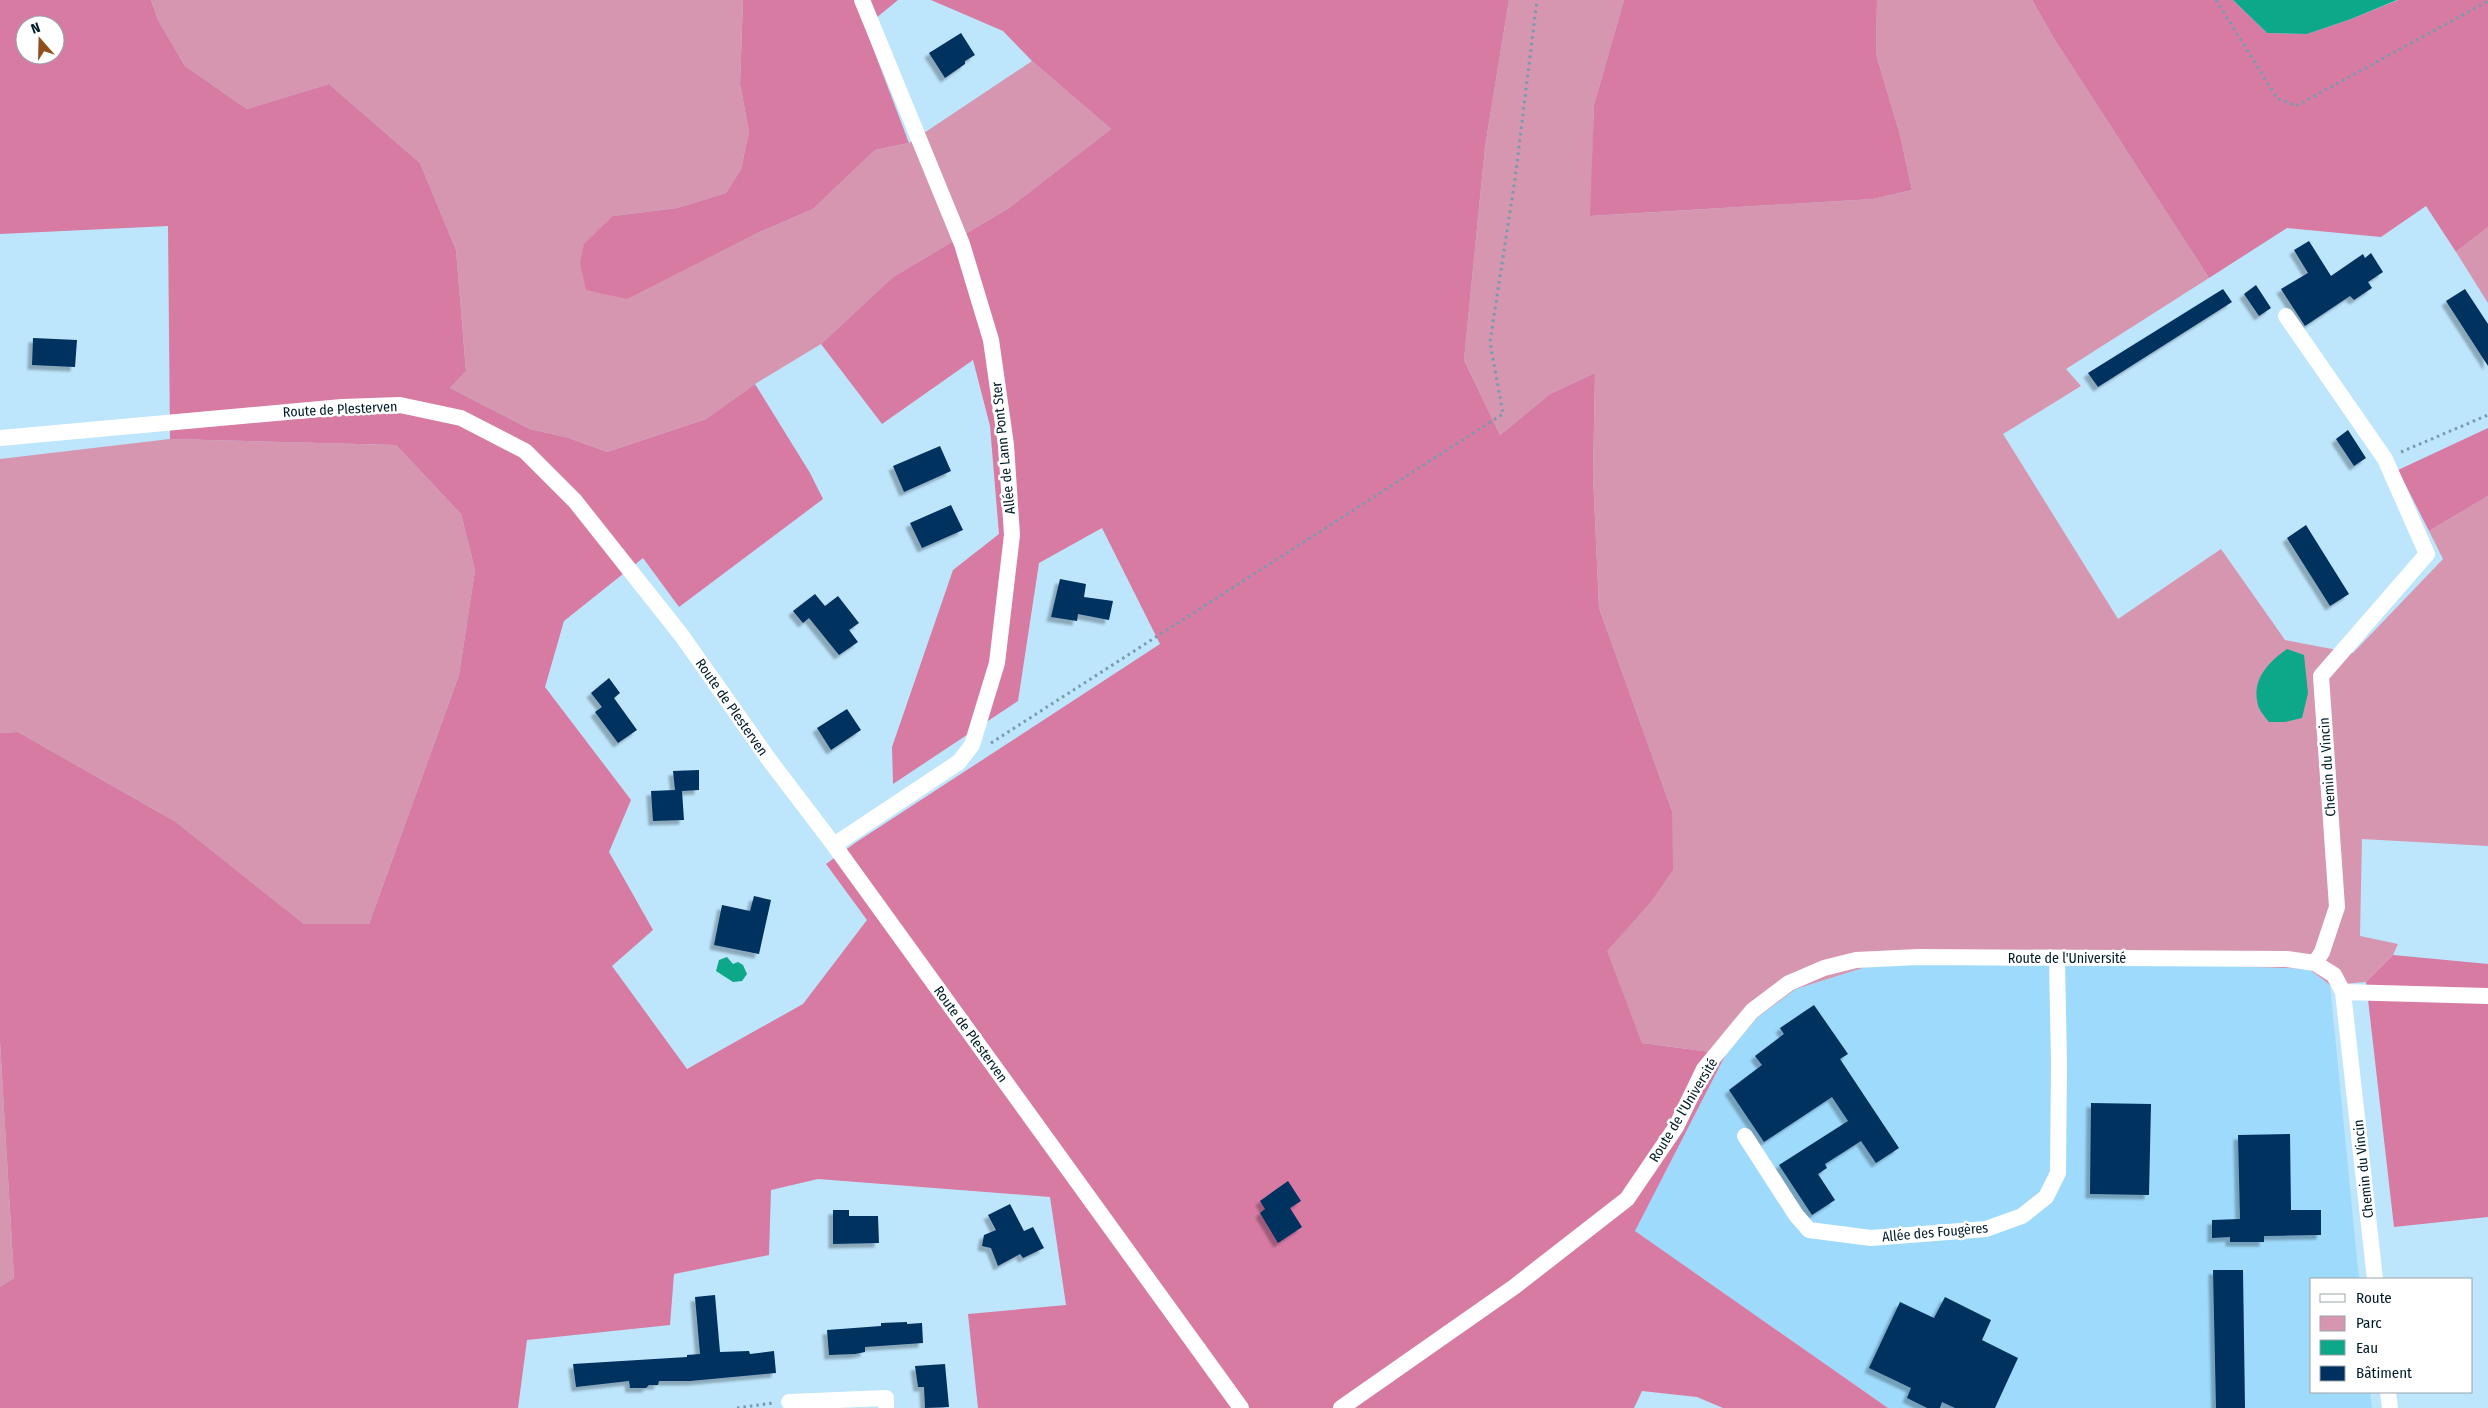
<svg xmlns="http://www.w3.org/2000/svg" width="2488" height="1408" font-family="'Fira Sans Condensed',sans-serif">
  <defs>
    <filter id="shadow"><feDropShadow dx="-4.5" dy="4.5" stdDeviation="1" flood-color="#0004"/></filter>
  </defs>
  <rect width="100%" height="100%" fill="#bde5fb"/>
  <path fill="#9edafc" d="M2078,960l231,9 21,16 29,294h-47v113h58l2,16h-484l-253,-177 91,-177 32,-37 38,-28 76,-24z"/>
  <path fill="#d796b0" d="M151,0h592l-3,84 9,48 -8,37 -15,24 -49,15 -63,8 139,19 60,-26 62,-59 34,-7 123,-82 79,68 -102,79 -116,69 -72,67 -66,40 -49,35 -99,33 -38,-14 -39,-9 -80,-41 16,-17 -10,-121 -36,-87 -91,-79 -82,25 -62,-43 -27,-46z
    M1509,0h115l-30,105 -3,111 282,-17 39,-9 -12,-55 -24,-81 1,-54h155l21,37 156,241 -143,91 15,17 -78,48 115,185 103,-70 64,91 68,13 90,-94 -14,-28 59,-35v350l-126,-7 -2,97 38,8 -5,11 -27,27 -36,3 -21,-16 -231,-9 -206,5 -76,24 -38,28 -32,37 -84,-11 -36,-92 44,-48 22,-92 -73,-203 -6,-134 2,-101 -45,21 -50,41 -36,-75 21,-213z
    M2488,227v76l-32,-51z
    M170,439l226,6 65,69 14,56 -16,105 -90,249h-65l-128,-102 -158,-90 -18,1v-274z
    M0,1042l14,236 -14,9z"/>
  <path fill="#d77ba3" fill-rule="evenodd" d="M0,0h151l7,20 27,46 62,43 82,-25 91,79 36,87 10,121 -16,17 80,41 39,9 38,14 99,-33 49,-35 55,89 13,26 -144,108 -36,-49 -79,63 -19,66 86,113 -22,52 44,78 -41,36 75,103 116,-65 64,-84 -41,-56 29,-21 305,-199 -58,-116 -63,35 -21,138 -125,83 -1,-37 61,-177 46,-36 -9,-108 -17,-66 -91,64 -61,-80 72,-67 116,-69 102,-79 -79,-68 -29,-30 -72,-31h578l-24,147 -21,213 36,75 50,-41 45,-21 -2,101 6,134 73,203 1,59 -23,33 -43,48 35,92 84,11 -91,177 253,177h-165l-26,-11 -55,-6 -8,17h-656l-10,-94 98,-9 -16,-108 -232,-18 -47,11 -2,65 -95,19 -4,51 -143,15 -9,68h-518v-121l14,-9 -14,-236v-309l18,-1 158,90 128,102h65l90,-249 16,-105 -14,-56 -65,-69 -226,-6 -2,-213 -168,8zM25,25h30v30h-30z
    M743,0h155l-33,27 44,116 -34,7 -62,59 -60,26 -126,64 -41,-9 -6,-27 4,-19 29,-28 64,-8 49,-15 15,-24 8,-37 -9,-48z
    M1624,0h253l-1,54 24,81 12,55 -39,9 -283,17 4,-111z
    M2032,0h201l34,33 40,1 44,-15 47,-19h90v227l-32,25 -30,-46 -45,31 -94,-9 -78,50 -156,-241z
    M2488,428v68l-59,35 -31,-61z
    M2393,955l95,9v253l-94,10 -28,-245z"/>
  <path fill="#0da789" d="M2233,0h164l-46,19 -44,15 -40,-1z
    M2287,649l17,6 4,38 -6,25 -17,4h-16c-4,-5 -10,-12 -11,-17 -7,-26 11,-43 29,-56z
    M727,957l6,7 5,-2 5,3 4,9 -5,7 -9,1 -17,-11 3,-11z"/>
  <path fill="#003060" filter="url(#shadow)" d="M961,33l14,22 -10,6v3l-20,14 -16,-25z
    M2309,241l22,35 32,-22 2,4 6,-5 12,19 -15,10 4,6 -18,12 -4,-4 -45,30 -24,-37 27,-16 -14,-23z
    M2256,285l15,23 -12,8 -15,-22z
    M2223,289l9,13 -134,85 -10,-14z
    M2465,289l23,35v42l-42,-65z
    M33,338l44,2 -2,27 -43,-2z
    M2348,430l18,28 -12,8 -18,-27z
    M940,446l11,25 -47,21 -11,-26z
    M951,505l12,25 -41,18 -12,-25z
    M2306,525l43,69 -19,12 -43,-68z
    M1060,579l26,5 -2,13 29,4 -4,19 -31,-6 -1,7 -26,-4z
    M815,594l10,12 13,-10 21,27 -10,7 9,12 -19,13 -30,-37 -6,5 -10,-12z
    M609,678l11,15 -6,5 23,32 -19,13 -23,-31 7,-5 -11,-14z
    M847,709l14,21 -30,20 -14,-22z
    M699,770v20l-17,1 2,29 -31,1 -2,-30 24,-1 -2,-19z
    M754,896l17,4 -12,54 -45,-9 8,-40 28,6z
    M1814,1005l34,49 -8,5 59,89 -23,15 -15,-22 -36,23 2,4 -9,6 17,26 -23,15 -33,-50 69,-44 -16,-24 -68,45 -35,-52 33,-25 -7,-9 29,-22 -4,-6z
    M2091,1103l60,1 -2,91 -59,-1z
    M2290,1134l1,76h30v25l-57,1v6h-34v-5l-18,1v-18l28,-1 -2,-84z
    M1288,1181l13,20 -11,7 12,19 -24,16 -18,-30 5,-4 -5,-8z
    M1010,1204l14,27 9,-4 11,21 -21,10 -3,-4 -22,12 -7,-18 -9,-2 2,-11 12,-5 -8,-15z
    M833,1210h16v6h29l1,27 -46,1z
    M2213,1270h30l2,138h-29z
    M715,1295l5,57 29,-1 1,3 24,-3 2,22 -86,8h-31l-1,4h-9l-3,3h-16l-1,-7 -53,6 -3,-23 114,-7v-2l13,-1 -5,-57z
    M1945,1297l46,23 -9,20 36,18 -23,50h-40l-13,-6 -2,6h-13l-20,-10 4,-10 -42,-20 31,-66 34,16z
    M907,1322v2l15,-1 1,20 -58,4v5l-10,2 -26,1 -2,-25 54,-4v-3z
    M945,1364l4,43 -24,1 -1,-21h-6l-3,-21z"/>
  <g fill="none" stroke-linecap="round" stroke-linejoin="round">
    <path stroke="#779aad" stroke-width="3" stroke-dasharray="2.5 4" stroke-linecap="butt" d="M2216,0l61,98 19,8 192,-105
      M2401,452l87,-37
      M991,743l512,-329 -13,-72 25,-163 22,-179
      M737,1408l36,-5"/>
    <path stroke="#fff" stroke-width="16" d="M2286,316l99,143 42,95 -106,122 16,231 -15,45 -7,11 19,12 9,17 32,287
      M0,438l342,-31 58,-2 61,13 64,33 50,50 107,135 88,125 64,84 407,563
      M834,845l125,-83 13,-17 25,-82 15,-128 -6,-90 -15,-105 -29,-96 -100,-244
      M2343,992l145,4
      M1745,1136l51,79 13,15 62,8 115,-9 36,-13 24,-19 12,-24 1,-110 -2,-104
      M2388,1392l2,16
      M789,1402l97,-4v10
      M1341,1408l173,-121 113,-88 49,-72 28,-58 48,-58 37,-28 35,-15 32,-8 62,-3 369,2 28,4"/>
  </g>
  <g text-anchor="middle" stroke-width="5" stroke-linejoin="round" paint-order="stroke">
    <g font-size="14" fill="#001c29" stroke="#fff">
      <text transform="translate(340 409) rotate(-3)" y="5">Route de Plesterven</text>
      <text transform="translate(1003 448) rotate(-96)" y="5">Allée de Lann Pont Ster</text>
      <text transform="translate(732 707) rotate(55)" y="5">Route de Plesterven</text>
      <text transform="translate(2327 767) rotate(-94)" y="5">Chemin du Vincin</text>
      <text x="2067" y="963">Route de l'Université</text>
      <text transform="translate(971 1034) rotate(54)" y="5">Route de Plesterven</text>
      <text transform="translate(1683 1110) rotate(-59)" y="5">Route de l'Université</text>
      <text transform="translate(2363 1169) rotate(-96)" y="5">Chemin du Vincin</text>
      <text transform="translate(1935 1232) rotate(-5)" y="5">Allée des Fougères</text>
    </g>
  </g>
  <rect x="2310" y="1278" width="162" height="115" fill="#ffffff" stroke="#99a4a9"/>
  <rect x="2320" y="1294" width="25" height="8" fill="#ffffff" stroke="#99a4a9"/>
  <text x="2356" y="1303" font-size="15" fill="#001c29">Route</text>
  <rect x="2320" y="1316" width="25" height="15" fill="#d796b0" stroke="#99a4a9"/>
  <text x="2356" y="1328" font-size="15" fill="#001c29">Parc</text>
  <rect x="2320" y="1340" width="25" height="15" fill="#0da789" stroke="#99a4a9"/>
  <text x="2356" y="1353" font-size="15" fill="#001c29">Eau</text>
  <rect x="2320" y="1366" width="25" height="15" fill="#003060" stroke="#99a4a9"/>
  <text x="2356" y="1378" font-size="15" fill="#001c29">Bâtiment</text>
  <g transform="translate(40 40) rotate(340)"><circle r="24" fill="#ffffff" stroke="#99a4a9"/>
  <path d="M0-4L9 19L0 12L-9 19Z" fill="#904e1c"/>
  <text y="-8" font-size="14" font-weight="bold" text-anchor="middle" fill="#001c29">N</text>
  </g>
</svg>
